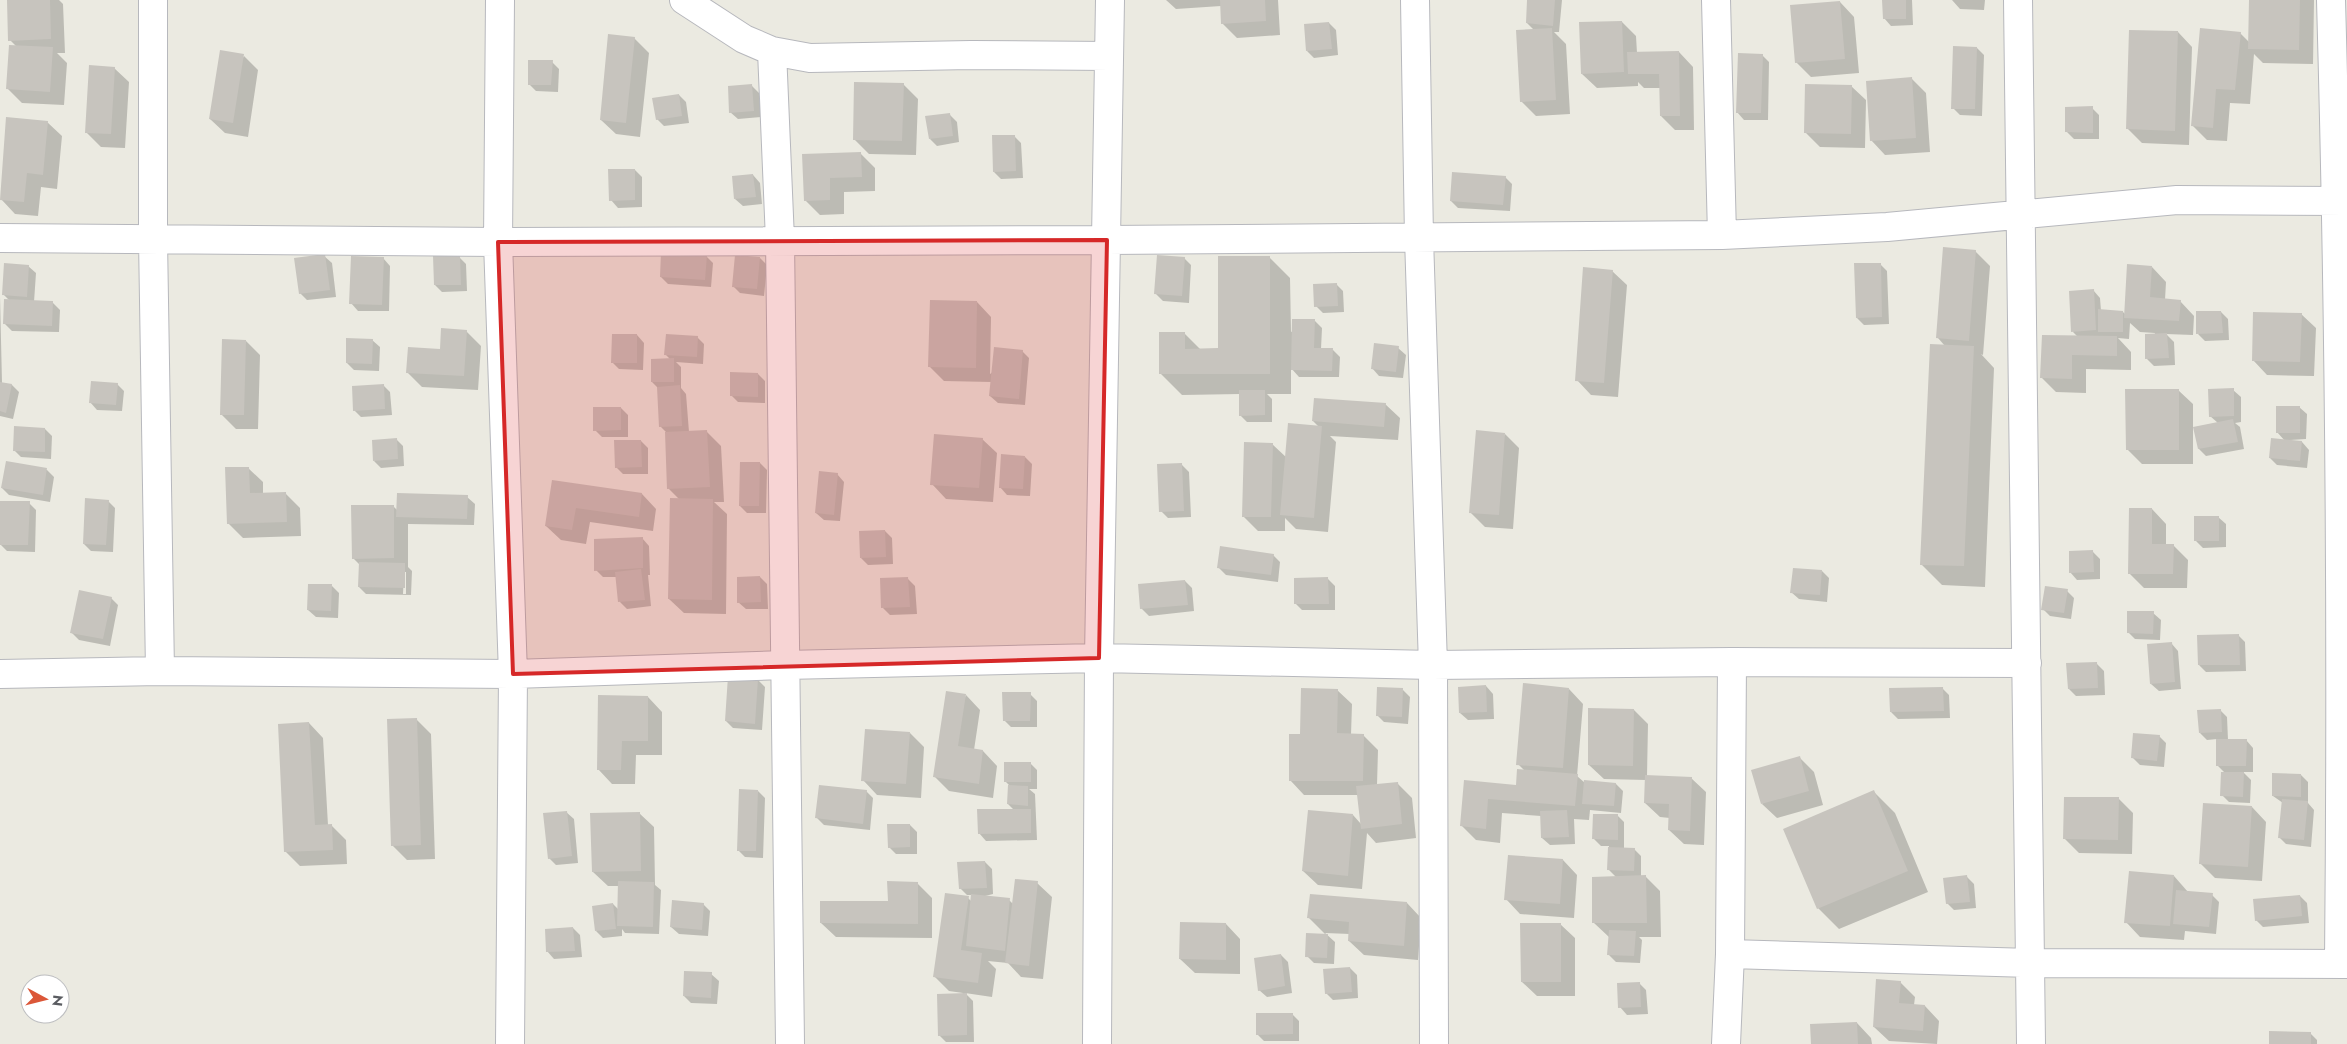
<svg xmlns="http://www.w3.org/2000/svg" width="2347" height="1044" font-family="Jost,sans-serif">
  <rect width="100%" height="100%" fill="#ebeae1"/>
  <path fill="#0003" fill-rule="evenodd" d="M8,0h51l4,4 2,49h-8l10,10 -3,42 -42,-2 -15,-15 9,-42 -6,-6z
    M1166,0h112l2,35 -43,3 -15,-15 -1,-17 -45,3z
    M1529,0h33l-3,32h-5l12,12 4,70 -34,2 -15,-15 13,-71 -7,-7z
    M1883,0h29l1,25 -22,1 -7,-8z
    M1952,0h33l-1,10 -24,-1z
    M2250,0h64l-1,64 -50,-1 -9,-9 -4,50 -20,-1 -3,38 -20,-1 -15,-15 48,-92 9,9z
    M1840,2l14,15 5,56 -48,4 -15,-15z
    M1622,22l14,14 1,17 42,-1 14,15 1,63h-19l-14,-14v-28h-17l-6,-6v4l-41,2 -15,-14z
    M1329,23l7,7 2,25 -24,3 -7,-7z
    M2178,32l14,15 -3,98 -47,-2 -15,-15z
    M634,38l15,15 -9,84 -24,-3 -15,-14z
    M1977,48l7,7 -2,61 -22,-1 -7,-7z
    M1762,55l7,7 -1,58h-24l-7,-8z
    M244,56l14,14 -10,67 -23,-4 -15,-14z
    M552,62l7,7 -1,23 -22,-1 -7,-7z
    M114,68l15,14 -4,66 -24,-1 -15,-15z
    M1912,79l14,14 4,59 -45,3 -14,-15z
    M903,84l15,15 -2,56 -47,-1 -15,-15z
    M752,86l7,7 2,24 -23,2 -8,-7z
    M1851,86l15,14 -1,48 -45,-1 -14,-14z
    M679,95l7,7 3,21 -25,3 -7,-7z
    M2092,108l7,7v24h-25l-7,-7z
    M949,114l8,8 2,20 -22,4 -7,-7z
    M47,122l15,14 -5,53 -16,-2 -3,29 -23,-2 -14,-15z
    M1014,136l7,7 2,35 -22,1 -7,-7z
    M860,153l15,15v23l-31,1v22l-24,1 -15,-15 -2,-45z
    M635,170l7,7v30l-24,1 -7,-8z
    M753,175l7,8 2,21 -19,2 -8,-7z
    M1505,177l7,7 -2,27 -52,-3 -7,-7z
    M1975,251l15,15 -7,89 -2,-1 13,14 -9,219 -43,-2 -21,-21 24,-218 -7,-8z
    M324,256l8,7 4,34 -29,3 -7,-7z
    M706,256l7,7 -2,24 -43,-3 -7,-7z
    M459,257l7,7 1,27 -25,1 -7,-7z
    M1269,257l21,21 1,54 24,-11 7,7 -1,21 12,1 7,7 -1,20h-40l-8,-9v26h-24l5,5v23h-25l-7,-7v-21l-58,1 -21,-21 23,-41 17,17h19z
    M383,258l7,8 -1,45h-31l-7,-8z
    M760,258l7,7 -3,31 -24,-3 -7,-7z
    M1184,258l7,7 -2,38 -26,-2 -7,-7z
    M1880,264l7,7 2,53 -25,1 -7,-7z
    M28,266l8,7 -2,29h18l8,8 -1,22 -47,-1 -7,-7 5,-23 -6,-6z
    M2152,267l14,15 -1,18 15,1 14,15 -1,19 -27,-1 8,8 1,23 -21,1 -7,-7 8,-26 -15,-1 -10,-9 -1,16 -11,-1 13,14v18l-45,-1v24l-30,-1 -14,-14 36,-41 -5,-5 20,-42 7,8 1,13 22,1 2,2z
    M1612,271l15,14 -9,112 -27,-2 -14,-15z
    M1336,284l7,7 1,21 -21,1 -7,-7z
    M0,296l2,87 10,2 7,7 -6,27 -13,-3z
    M977,302l14,15 -1,57 32,-23 7,7 -4,47 -27,-2 -8,-7 2,-14 -48,-1 -14,-14z
    M2221,312l7,7 1,21 -24,1 -7,-7z
    M2301,314l15,14 -2,48 -47,-1 -14,-15z
    M466,331l15,15 -3,44 -56,-3 -15,-15 34,-21z
    M637,335l7,8 -1,27 -24,-1 -7,-7z
    M697,337l7,7 -1,20 -27,-2 5,5v21l5,6 3,38 17,-1 15,15 3,56h-10l13,12 -1,100 -42,-1 -15,-14 10,-100 -10,-10 -3,-57 -5,-5 -3,-39 -6,-6 19,-22 -5,-5z
    M372,340l8,7 -1,24 -25,-1 -7,-7z
    M246,341l14,14 -2,74h-22l-15,-15z
    M1398,348l8,7 -3,23 -24,-2 -7,-8z
    M758,374l7,7v22l-27,-1 -7,-7z
    M117,384l7,7 -2,20 -25,-1 -7,-8z
    M383,385l7,7 2,23 -31,2 -7,-7z
    M2178,390l15,14v60h-51l-15,-15z
    M2233,390l8,7v25l-6,1 5,4 4,22 -38,7 -7,-7 -4,-21 23,-5 -8,-7z
    M1385,404l15,14 -2,22 -68,-4 6,6 -8,90 -32,-3 -11,-11v13h-27l-15,-15 29,-72 15,14 32,-31 -6,-6z
    M2299,407l8,7 -1,25 -16,1v1l12,1 7,8 -2,18 -30,-3 -7,-7 15,-17 -8,-9z
    M621,408l7,7v22h-26l-7,-7z
    M45,429l7,7 -1,23 -30,-2 -7,-7z
    M1505,434l14,14 -6,81 -28,-2 -15,-15z
    M396,439l7,7 1,20 -23,2 -7,-7z
    M982,439l15,14 -4,49 -47,-3 -14,-15z
    M641,441l7,7v26h-25l-7,-7z
    M1025,457l7,7 -2,32 -23,-1 -7,-8z
    M7,462l40,8 7,7 -4,25 -41,-7 -7,-7z
    M760,463l7,7 -1,43h-19l-7,-7z
    M1182,465l7,7 2,45 -23,1 -7,-7z
    M248,468l15,14v12l22,-1 15,15 1,28 -58,2 -15,-15z
    M837,474l7,8 -4,39 -16,-1 -8,-7z
    M553,482l89,12 14,15 -3,22 -63,-9 -4,22 -25,-4 -15,-14z
    M467,497l8,7 -1,21 -66,-1v43l4,4 -1,24 -45,-1 -7,-7 1,-22 -7,-7 40,-52 4,4zM404,572h2v22h-3z
    M108,501l7,7 -2,44 -22,-1 -7,-7z
    M29,503l7,7 -1,42 -28,-1 -7,-7z
    M2152,509l14,15v21h7l15,15 -1,28h-43l-15,-15z
    M2218,517l8,7v23l-23,1 -7,-7z
    M885,531l7,7 1,26 -25,1 -7,-7z
    M642,538l7,8 1,29h-2l3,31 -24,3 -7,-7 -3,-25h-14l-7,-7z
    M2093,552l7,7v20l-23,1 -7,-8z
    M1273,555l7,7 -2,20 -52,-7 -7,-7z
    M1822,571l7,7 -2,24 -28,-3 -8,-7z
    M760,577l7,7 1,25h-22l-8,-7z
    M908,579l7,7 2,28 -27,1 -7,-7z
    M1328,579l7,7v24h-33l-7,-7z
    M1185,581l7,7 2,23 -45,5 -8,-8z
    M332,586l7,7 -1,25 -22,-1 -8,-7z
    M2067,591l7,7 -3,21 -21,-3 -7,-7z
    M111,598l7,7 -8,41 -31,-6 -8,-8z
    M2153,613l8,7 -1,20 -25,-1 -7,-7z
    M2238,635l7,7 1,29 -40,1 -7,-7z
    M2171,643l7,8 3,38 -22,2 -8,-7z
    M2097,664l7,7 1,24 -29,1 -7,-7z
    M758,680l7,7 -3,43 -29,-2 -7,-7z
    M1486,686l7,8 1,25 -26,1 -8,-7z
    M1942,688l7,7 1,23 -52,1 -7,-7z
    M1569,689l14,15 -6,72 8,7 31,1 7,7 -2,22 -31,-3 -1,10 -15,-1 1,25 -25,1 -8,-7 -1,-22 -39,-3 -2,30 -24,-3 -14,-14 3,-44 52,4 7,-16 -6,-6z
    M1337,690l15,14 -1,31h12l15,15 -1,35 20,-2 15,15 4,40 -40,5 -9,-10 -5,56 -44,-4 -15,-14 50,-56 8,9 -3,-29h-54l-14,-15 11,-45z
    M1403,690l7,7 -2,27 -24,-2 -7,-7z
    M1030,694l7,7v26h-26l-7,-7z
    M966,695l14,15 -6,40 9,1 14,15 -4,32 -44,-7 -14,-14z
    M648,697l14,15v43h-26l-1,29h-23l-14,-15z
    M1634,710l14,14 -1,52 44,2 15,14 -2,53 -20,-1 -15,-14 1,-12 -10,-1 -15,-14 1,-23 -42,-1 -15,-14z
    M2220,710l7,7 1,23h18l7,8v24h-10l8,8 -1,23 -21,-1 -7,-7 3,-22 -8,-8v-26l-10,1 -7,-7z
    M416,719l15,15 4,125 -28,1 -15,-15z
    M309,723l14,15 5,87h3l15,15 1,24 -47,2 -15,-15z
    M910,733l14,14 -3,51 -44,-3 -14,-15z
    M2159,736l7,7 -2,24 -24,-2 -7,-7z
    M1800,758l14,14 9,33 -46,13 -15,-14z
    M1030,763l7,7v19h-8l6,5 2,46 -51,1 -7,-8 35,-23 -6,-6 3,-17 -6,-6z
    M2301,775l7,7v21l6,7 -3,37 -25,-3 -7,-7 4,-34 -10,-7z
    M758,791l7,7 -2,60 -18,-1 -7,-7z
    M866,791l7,7 -3,32 -46,-5 -7,-7z
    M1874,792l21,21 33,79 -89,37 -21,-21z
    M2118,798l15,15 -1,41 -53,-1 -15,-15z
    M2252,807l14,15 -4,59 -47,-3 -15,-15z
    M566,812l8,7 4,44 -22,2 -7,-7z
    M639,813l15,14 1,58 6,5 -2,44 -34,-1 -3,-4v7l-19,2 -7,-7 17,-27 6,6v-24h-11l-15,-14z
    M1617,815l7,7v27h10l7,7v21h5l14,14 1,46h-22l3,3 -2,23 -24,-1 -7,-7v-18l-15,-14 22,-46 -8,-8 1,-23h-8l-7,-7z
    M910,825l7,7v22h-21l-7,-7z
    M1563,860l14,15 -3,43 -54,-4 -14,-15z
    M985,862l7,7 1,25 -12,3 28,3 4,4 24,-21 15,14 -9,82 -22,-2 -13,-14 -20,-2 8,8 -4,28 -27,-4 8,8 1,41h-28l-7,-7 24,-42 -14,-2 -15,-15 34,-78 4,4 1,-7h-6l-7,-7z
    M2174,876l14,16 24,3 7,7 -3,32 -31,-3 -1,9 -44,-3 -14,-15z
    M1967,877l7,7 2,24 -22,2 -7,-7z
    M917,883l15,15v40l-96,-1 -15,-14 68,-21z
    M2300,896l7,7 2,20 -46,4 -7,-7z
    M1407,903l14,15 -3,42 -54,-5 -15,-14 1,-7 -25,-1 10,9 -1,22 -20,-1 -7,-7 19,-21 -17,-17z
    M703,904l7,7 -2,25 -29,-2 -8,-7z
    M1226,924l14,15v35l-45,-1 -15,-14z
    M1560,924l15,14v58h-38l-15,-14z
    M573,928l7,7 2,22 -28,2 -7,-8z
    M1281,955l7,7 4,31 -25,4 -8,-7z
    M1350,968l7,7 1,23 -25,2 -7,-7z
    M711,974l8,7 -2,23 -26,-1 -7,-7z
    M1900,982l15,15 -1,8 11,1 14,15 -2,23 -48,-3 -15,-14z
    M1639,983l7,7 2,24 -21,1 -7,-8z
    M1292,1014l7,7v20h-35l-7,-7z
    M1857,1023l14,15 1,6h-60z
    M2310,1033l7,7v4h-46z"/>
  <path fill="#c7c4be" d="M7,0h43l1,39 -43,2z
    M1220,0h45l1,21 -45,3z
    M1527,0h28l-2,26 -27,-3z
    M1882,0h24v19h-23z
    M2249,0h51l-1,50 -51,-1z
    M1840,1l5,58 -50,4 -5,-58z
    M1622,21l2,51 -43,2 -2,-52z
    M1329,22l3,27 -26,2 -2,-27z
    M1552,28l4,72 -36,2 -4,-72z
    M2200,28l41,4 -6,58 -19,-1 -3,39 -22,-2z
    M2129,30l49,1 -3,100 -49,-2z
    M608,34l27,3 -9,86 -26,-3z
    M9,45l44,2 -3,45 -44,-3z
    M1953,46l24,1 -2,62h-24z
    M220,50l24,4 -11,69 -24,-4z
    M1679,51l1,65h-20l-1,-42h-31l-1,-22z
    M1738,53l25,1 -2,59h-25z
    M528,60h25l-2,25h-23z
    M89,65l26,2 -4,67 -26,-1z
    M1912,77l4,61 -46,3 -4,-60z
    M854,82l50,1 -2,58 -49,-1z
    M752,84l2,27 -25,2 -1,-27z
    M1805,84l47,1 -1,49 -47,-1z
    M679,94l3,22 -26,4 -4,-22z
    M2093,106v27l-28,-1v-25z
    M950,113l3,23 -24,3 -4,-23z
    M6,117l42,4 -5,54 -16,-2 -3,29 -24,-2z
    M992,135h23l1,36 -23,1z
    M861,152l1,25 -32,1v22l-26,1 -2,-47z
    M608,169h27v31l-26,1z
    M1452,172l54,4 -3,29 -53,-4z
    M753,174l3,23 -22,2 -2,-23z
    M1943,247l33,3 -7,91 -33,-3z
    M661,252l46,3 -2,25 -45,-3z
    M325,254l5,36 -31,4 -5,-36z
    M735,255l25,2 -3,32 -25,-2z
    M1157,255l28,2 -3,39 -28,-2z
    M351,256l33,1 -2,48 -33,-1z
    M433,256h27l1,29h-27z
    M1218,256h52v118h-111v-42h26v17l33,-1z
    M4,263l25,2 -2,32 -25,-2z
    M1854,263h27l1,54 -26,1z
    M2127,264l25,2 -2,31 31,3 -2,21 -55,-3z
    M1583,267l30,3 -9,113 -29,-2z
    M1337,283l1,23 -24,1 -1,-23z
    M2094,289l2,41 -25,2 -2,-41z
    M4,299l49,2 -1,25 -49,-2z
    M930,300l47,1 -1,67 -48,-1z
    M2098,309l25,2v21h-25z
    M2196,311h25l2,22 -27,1z
    M2253,312l49,1 -2,49 -48,-1z
    M1292,319h23l-1,29h19l-1,23 -41,-1z
    M441,328l26,2 -3,46 -58,-3 2,-26 32,2z
    M2167,333l2,25 -24,1v-25z
    M612,334h25v29h-26z
    M666,334l32,2 -1,21 -33,-2z
    M2042,335l75,1v20l-45,-1v24l-32,-1z
    M346,338l27,1 -1,25 -26,-1z
    M222,339l24,1 -2,75h-24z
    M1374,343l25,3 -3,26 -25,-3z
    M1930,344l44,2 -10,220 -44,-1z
    M994,347l29,3 -4,49 -30,-3z
    M674,358v24h-23v-23z
    M730,372l28,1v24l-28,-1z
    M91,381l27,2 -2,22 -27,-2z
    M0,382l12,2 -6,29 -6,-2z
    M384,384l1,25 -32,2 -1,-25z
    M680,385l2,41 -23,1 -2,-40z
    M2234,388v28l-25,1 -1,-28z
    M2125,389h54v61h-53z
    M1239,390h26v25l-26,1z
    M1314,398l72,5 -2,24 -72,-6z
    M2276,406h24v27h-24z
    M593,407h28v23l-28,1z
    M2233,419l5,23 -40,7 -5,-22z
    M1288,423l34,3 -8,92 -34,-3z
    M14,426l31,2v24l-32,-1z
    M707,430l3,57 -43,2 -2,-57z
    M1476,430l29,3 -6,82 -30,-2z
    M934,434l49,4 -4,50 -49,-3z
    M397,438l1,21 -25,2 -1,-21z
    M2271,438l31,3 -2,20 -31,-3z
    M614,440h27l1,27 -27,1z
    M1244,442l29,1 -2,74h-29z
    M1001,454l24,2 -2,33 -24,-1z
    M6,461l41,7 -4,27 -42,-7z
    M740,462h20l-1,44h-20z
    M1182,463l2,48 -25,1 -2,-48z
    M225,467h24l1,26 36,-1 1,30 -60,2z
    M819,471l19,2 -4,42 -19,-2z
    M552,480l90,13 -3,24 -63,-9 -4,22 -27,-4z
    M397,493l71,2 -1,24 -71,-2z
    M85,498l24,2 -3,45 -23,-1z
    M670,498l43,1 -1,101 -44,-1z
    M0,501h30l-2,44h-28z
    M351,505h43v53l-42,1z
    M2129,508h23v36h22l-1,30h-45z
    M2194,516h25v25h-25z
    M885,530l1,27 -26,1 -1,-27z
    M643,537v31l-49,3v-32z
    M1220,546l54,8 -3,21 -54,-7z
    M2093,550l1,22 -25,1v-22z
    M359,562l46,1v25l-47,-1z
    M1793,568l29,2 -2,25 -30,-2z
    M641,569l4,31 -27,2 -3,-30z
    M760,576l1,26 -24,1v-26z
    M908,577l2,30 -29,1 -1,-30z
    M1328,577l1,27h-35v-26z
    M1185,580l3,25 -48,4 -2,-25z
    M308,584h24l-1,27 -24,-1z
    M2045,586l23,3 -4,24 -23,-3z
    M79,590l33,7 -9,42 -33,-6z
    M2127,611h27l-1,23 -26,-1z
    M2239,634l1,31h-42l-1,-30z
    M2172,642l3,40 -25,2 -3,-40z
    M2097,662l1,26 -30,1 -2,-26z
    M728,676l30,3 -3,45 -30,-3z
    M1523,683l46,5 -6,80 -47,-3z
    M1486,685l1,27 -28,1 -1,-26z
    M1377,687l26,1 -1,29 -26,-1z
    M1943,687l1,24 -54,1 -1,-24z
    M1301,688l37,1 -1,44 27,1 -1,47h-74v-47h11z
    M946,691l20,3 -8,52 25,4 -4,34 -46,-7z
    M1002,692h29l-1,29h-27z
    M598,695l50,1v45h-26l-1,29h-24z
    M1588,708l46,1 -1,57 -45,-1z
    M2221,709l1,23 -23,1 -2,-23z
    M417,718l4,127 -30,1 -4,-127z
    M309,722l6,103 17,-1 1,26 -49,2 -6,-128z
    M865,729l45,3 -4,52 -45,-3z
    M2133,733l27,2 -3,26 -26,-3z
    M2216,739h31l-1,27h-30z
    M1800,756l9,35 -48,13 -10,-34z
    M1004,762h27v20h-27z
    M1517,769l61,5 -3,32 -87,-7 -2,30 -26,-3 4,-46 52,5z
    M2221,772h23l-1,25 -23,-1z
    M2272,773l29,1v23l-29,-1z
    M1645,775l47,2 -2,54 -22,-1 1,-26 -25,-1z
    M1584,780l32,3 -2,23 -32,-2z
    M1398,782l4,42 -41,5 -5,-43z
    M819,785l48,5 -4,34 -48,-6z
    M1008,785l20,1v20l-21,-2z
    M739,789l19,1 -2,61h-19z
    M1874,790l34,81 -91,38 -34,-80z
    M2064,797h55l-1,43 -55,-1z
    M2282,799l26,2 -4,39 -26,-2z
    M2203,803l49,3 -4,61 -49,-3z
    M977,809h54v24l-53,1z
    M1308,810l45,4 -5,62 -46,-5z
    M1567,810l2,27 -28,1 -1,-27z
    M567,811l5,45 -24,3 -5,-46z
    M640,812l1,59 -49,1 -2,-59z
    M1593,814h25v26l-26,-1z
    M887,824h23v23l-22,1z
    M1608,847l27,1 -1,23 -27,-1z
    M1508,855l55,4 -3,45 -56,-4z
    M985,861l2,27 -28,1 -2,-27z
    M2129,871l45,4 -4,51 -46,-3z
    M1646,875l1,48h-55v-46z
    M1967,875l3,27 -24,2 -3,-26z
    M1015,879l23,2 -9,85 -24,-3z
    M618,881l36,1 -1,45 -36,-1z
    M887,881l31,1v42l-98,-1v-22h68z
    M2176,890l37,3 -4,34 -36,-3z
    M945,893l24,3 -8,54 21,3 -4,30 -45,-6z
    M971,894l39,4 -5,53 -39,-5z
    M1310,894l97,8 -3,44 -56,-5 1,-19 -42,-4z
    M2300,895l2,21 -47,5 -2,-22z
    M672,900l32,3 -2,27 -32,-3z
    M613,903l3,26 -21,2 -3,-25z
    M1180,922l46,1v37l-47,-1z
    M1520,923h41v59h-40z
    M573,927l2,24 -29,1 -1,-23z
    M1609,930l27,1 -2,25 -27,-1z
    M1306,933l22,1 -1,24 -22,-1z
    M1281,954l4,32 -27,5 -4,-33z
    M1350,967l2,25 -27,2 -2,-25z
    M684,971l28,1 -1,26 -28,-2z
    M1876,979l25,2 -2,22 26,2 -2,26 -50,-4z
    M1640,982l1,25 -23,1 -1,-25z
    M967,993v42l-29,1 -1,-42z
    M1256,1013h37v21l-37,1z
    M1857,1022l1,22h-47l-1,-20z
    M2269,1031l42,1v12h-42z"/>
  <g fill="none" stroke-linecap="round" stroke-linejoin="round">
    <defs>
      <path id="minor" d="M153,0v239l7,432
        M500,0l-2,242 15,432 -3,370
        M684,0l60,39 28,12 38,7 161,-3 138,1
        M1415,0l4,238 14,427 1,379
        M1716,0l6,235
        M2018,0l13,1044
        M2331,0c9,321 11,643 8,964
        M772,51l8,189 10,804
        M0,238l498,4 609,-2 615,-5 165,-8 290,-27 170,1
        M0,674l160,-3 353,3 272,-9 314,-7 334,7 299,-3 295,1
        M1730,954l300,9 317,1
        M1097,1044l2,-386 11,-658
        M1726,1044l4,-90 2,-292"/>
    </defs>
    <use href="#minor" stroke="#b7b8bd" stroke-width="30"/>
    <use href="#minor" stroke="#fff" stroke-width="28"/>
  </g>
  <path fill="#d62828" fill-opacity="0.2" stroke="#d62828" stroke-width="4" stroke-linejoin="round" d="M1107,240l-8,418 -586,16 -15,-432z"/>
  <g transform="translate(45 999) rotate(97)"><circle r="24" fill="#ffffff" stroke="#bdbec0"/>
  <path d="M0-4L9 19L0 12L-9 19Z" fill="#db5738"/>
  <text y="-8" font-size="14" font-weight="bold" text-anchor="middle" fill="#5a5c61">N</text>
  </g>
</svg>
